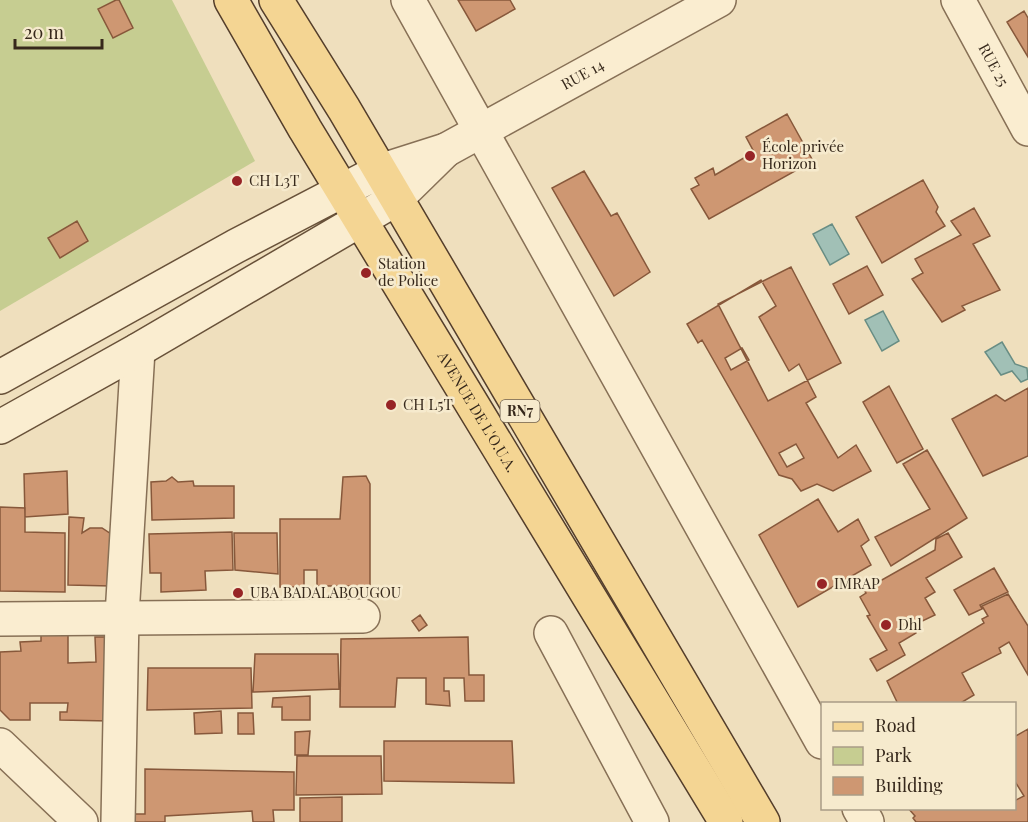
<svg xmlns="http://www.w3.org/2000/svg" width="1028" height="822" font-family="'Playfair Display',serif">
  <rect width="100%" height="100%" fill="#efdfbd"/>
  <path fill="#c6cd91" d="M0,0h172l83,161 -255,150z"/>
  <path fill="#a1c0b6" stroke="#688d84" stroke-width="1.5" d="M832,224l17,30 -19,11 -17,-31z
    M883,311l16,30 -17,10 -17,-31z
    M1002,342l13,22 12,4 1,11 -7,3 -9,-11 -11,4 -16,-23z"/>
  <path fill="#ce9772" stroke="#87583b" stroke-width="1.5" fill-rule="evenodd" d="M116,0h3l14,28 -20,10 -15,-29z
    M458,0h52l5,9 -39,22z
    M1024,11l4,7v39l-21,-35z
    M787,114l26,47 -104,58 -18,-30 8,-4 -4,-7 18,-10 2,7 39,-23 -8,-15z
    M584,171l27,45 6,-3 33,59 -36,24 -62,-108z
    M923,180l15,27 -2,5 9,14 -63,37 -26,-46z
    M974,208l16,28 -17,8 27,46 -38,16 3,4 -23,12 -30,-43 11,-6 -8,-14 46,-24 -10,-14z
    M77,221l11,20 -28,17 -12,-20z
    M867,266l16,29 -34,19 -16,-30z
    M791,267l50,96 -73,38 -50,-97z
    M761,280l15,26 -17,11 30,54 10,-7 17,33 -10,6 32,55 18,-13 15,26 -38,20 -16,-7 -16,7 -9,-12 -13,-4 -77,-135 -4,3 -11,-19zM742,348l7,12 -18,10 -6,-12zM796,444l8,14 -17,9 -8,-14z
    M889,386l34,63 -26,14 -34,-61z
    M1028,388v68l-45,20 -31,-57 44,-24 9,6z
    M927,450l40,68 -76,48 -16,-29 55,-28 -27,-45z
    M67,471l1,43 -43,3 -1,-43z
    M366,476l4,8v102h-53v-16h-13v17h-24v-68h60l3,-42z
    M172,477l6,5 15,-1 1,5h40v32l-82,2 -1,-38 15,-1z
    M818,499l20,33 20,-13 11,21 -8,6 10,19 -73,42 -39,-72z
    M0,507l25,1v24l40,1v59l-65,-1z
    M69,517l15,1 -2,15 8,-5h12l9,6v52l-43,-1z
    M232,532l1,38 -28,1 1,19 -45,2v-19h-11l-1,-39z
    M234,533h43l1,41 -43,-4z
    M948,533l14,24 -36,21 9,14 -10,6 10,17 -17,8 -2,10 -17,10 6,12 -28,16 -7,-12 17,-9 -20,-34 3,-1 -10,-18 6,-4 -2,-3 71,-40 1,-11z
    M994,568l14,24 -28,13 2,4 -13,6 -15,-25z
    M1008,594l20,32v49l-19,-33 -10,6 2,5 -39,20 12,22 -15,9h-61l-11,-23 97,-58 -2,-4 6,-3 -6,-10z
    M420,615l7,10 -8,6 -7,-10z
    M41,633l27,1v29l28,-1 -1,-25h14l1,84 -50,-1v-8h7l1,-9h-38v17h-20l-10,-10v-58l21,-1 -1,-9 21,-1z
    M468,637l1,38h15v26h-19l-1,-23h-20v13h5l1,15 -24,-2v-26h-29l-2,29h-55l1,-68z
    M255,654h83l1,35 -86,3z
    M148,668h103l1,40 -105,2z
    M310,696v24h-28v-13h-10l1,-9z
    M221,711l1,22 -27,1 -1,-21z
    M238,713h15l1,21h-16z
    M1028,729v93h-112l-3,-4 2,-2 -7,-8h106v-7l10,-5 -10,-16v-43z
    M310,731l-2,24h-13v-23z
    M384,741h128l2,42 -130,-2z
    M297,756h84l1,38 -86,1z
    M145,769l149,3v38h-21l1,12h-21l-1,-11 -87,5v6h-40v-8h20z
    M342,797v25h-42v-24z"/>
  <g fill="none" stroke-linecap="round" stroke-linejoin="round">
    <defs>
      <g id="minor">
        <path d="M408,0l414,742"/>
        <path id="s1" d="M958,0l70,129"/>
        <path id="s2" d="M446,150l273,-150"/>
        <path d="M380,171l66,-21 -50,49"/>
        <path d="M0,619l363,-3"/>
        <path d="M551,633l101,189"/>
        <path d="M0,745l81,77"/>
        <path d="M859,808l8,14"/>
        <path d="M118,822l4,-206 16,-266"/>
      </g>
      <path id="secondary" d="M0,377l236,-131 144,-75
        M0,427l138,-77 258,-151"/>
      <g id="primary">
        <path id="s3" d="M231,0l74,129 421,693"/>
        <path d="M276,0l68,109 419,713"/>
      </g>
    </defs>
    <use href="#minor" stroke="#877056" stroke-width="36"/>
    <use href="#secondary" stroke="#685139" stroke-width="36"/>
    <use href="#primary" stroke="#543e2b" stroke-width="36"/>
    <use href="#minor" stroke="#faedd0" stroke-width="33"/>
    <use href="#secondary" stroke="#faedd0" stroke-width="33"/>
    <use href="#primary" stroke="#f4d593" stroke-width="33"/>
  </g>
  <g fill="#972426" stroke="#f6eacd" stroke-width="2">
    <circle cx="750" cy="156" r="6"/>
    <circle cx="237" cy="181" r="6"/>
    <circle cx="366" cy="273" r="6"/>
    <circle cx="391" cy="405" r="6"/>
    <circle cx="822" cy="584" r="6"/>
    <circle cx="238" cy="593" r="6"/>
    <circle cx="886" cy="625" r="6"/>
  </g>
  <g text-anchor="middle" stroke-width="5" stroke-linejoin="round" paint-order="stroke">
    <rect fill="#f6eacd" stroke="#706250" stroke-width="1.5" x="500.5" y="400" width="39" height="22" rx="4.5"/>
    <g font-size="14" font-weight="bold" fill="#36281b">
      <text x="520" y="416">RN7</text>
    </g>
    <g font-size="15" fill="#36281b" stroke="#f6eacd">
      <text dy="5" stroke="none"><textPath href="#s1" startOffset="74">RUE 25</textPath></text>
      <text dy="5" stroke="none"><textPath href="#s2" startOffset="156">RUE 14</textPath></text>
      <text dy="5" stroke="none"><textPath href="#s3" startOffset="480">AVENUE DE L'O.U.A.</textPath></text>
    </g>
    <g font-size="15" fill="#36281b" stroke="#f6eacd" text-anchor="start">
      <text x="762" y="152">École privée<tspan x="762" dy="17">Horizon</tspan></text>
      <text x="249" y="186">CH L3T</text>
      <text x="378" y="269">Station<tspan x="378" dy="17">de Police</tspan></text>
      <text x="403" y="410">CH L5T</text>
      <text x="834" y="589">IMRAP</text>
      <text x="250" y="598">UBA BADALABOUGOU</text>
      <text x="898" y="630">Dhl</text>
    </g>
  </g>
  <rect x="821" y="702" width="195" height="108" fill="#f6eacd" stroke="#a99c86" stroke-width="1.5"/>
  <rect x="833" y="722" width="30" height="9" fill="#f4d593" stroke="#a99c86" stroke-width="1.5"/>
  <text x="875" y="732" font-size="18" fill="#36281b">Road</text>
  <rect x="833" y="747" width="30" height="18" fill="#c6cd91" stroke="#a99c86" stroke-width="1.5"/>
  <text x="875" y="762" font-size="18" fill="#36281b">Park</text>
  <rect x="833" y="777" width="30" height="18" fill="#ce9772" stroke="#a99c86" stroke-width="1.5"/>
  <text x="875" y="792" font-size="18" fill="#36281b">Building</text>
  <path d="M15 39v9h87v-9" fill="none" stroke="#36281b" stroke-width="3"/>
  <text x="24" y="39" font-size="18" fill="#36281b" stroke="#f6eacd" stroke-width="4.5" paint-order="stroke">20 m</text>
</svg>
